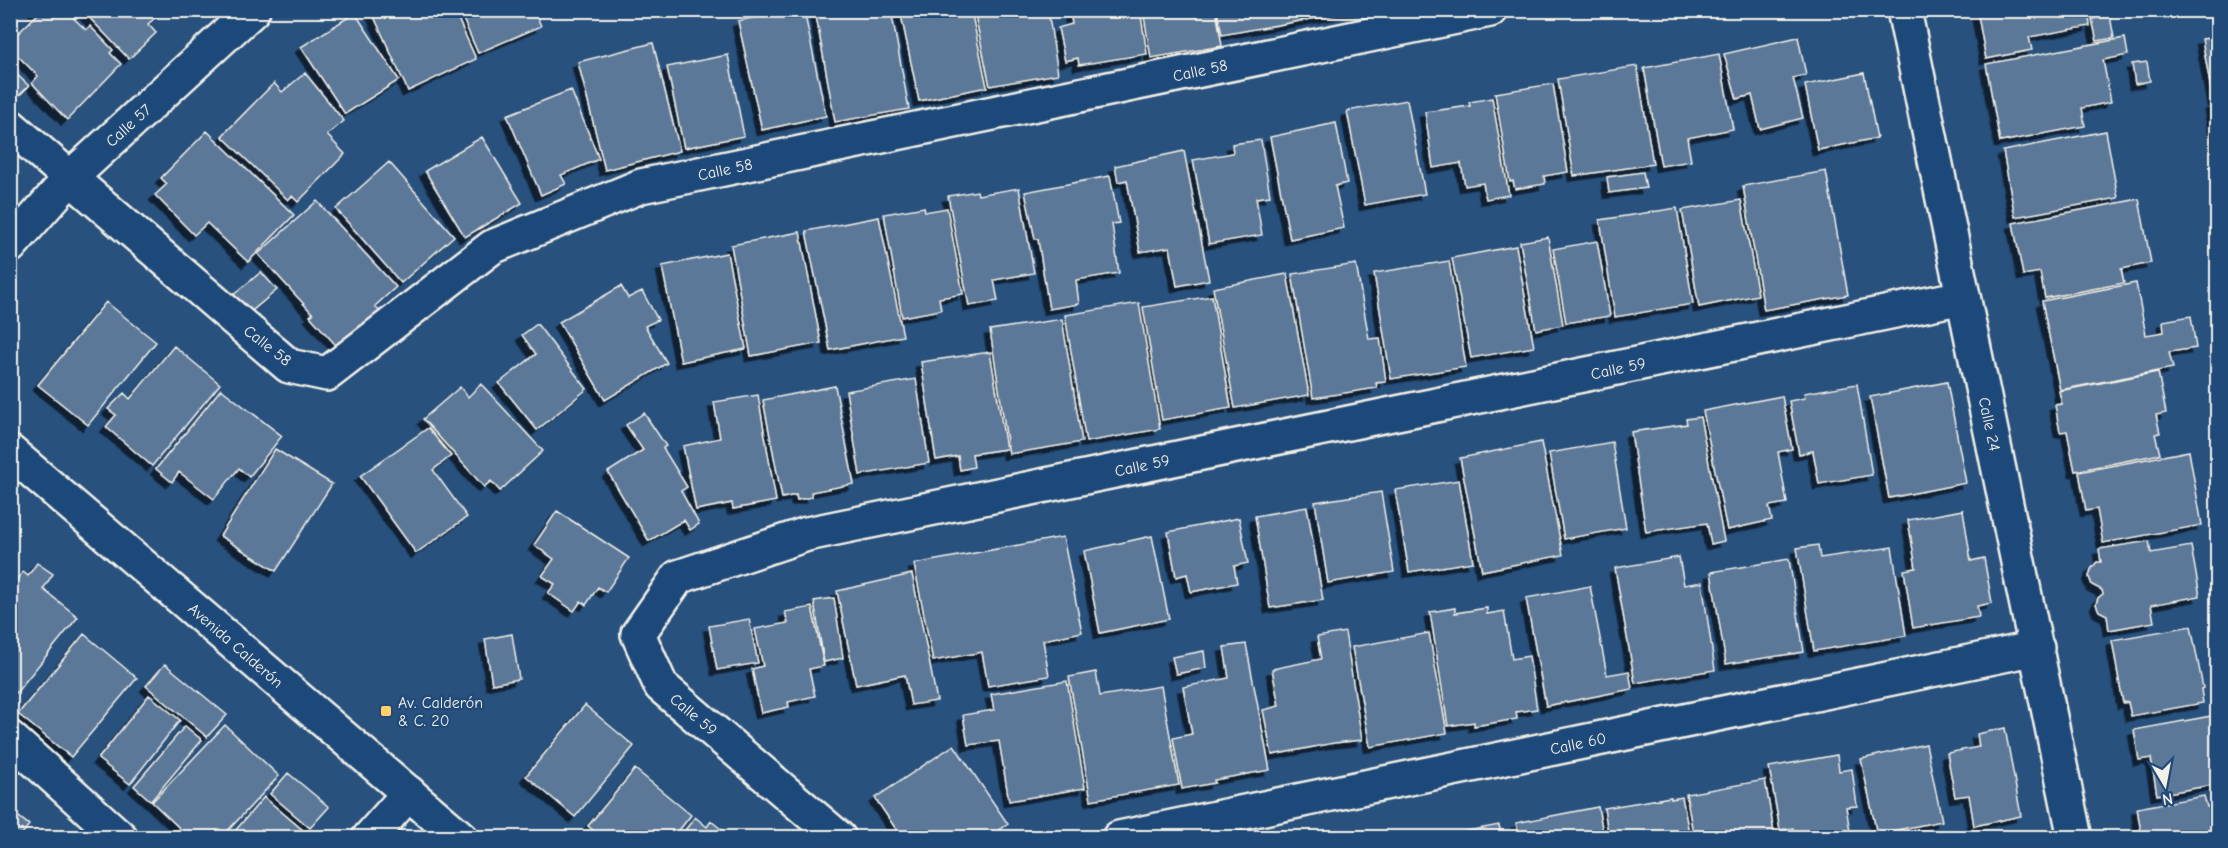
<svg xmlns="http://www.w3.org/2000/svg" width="2228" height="848" font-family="'Comic Neue',sans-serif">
  <defs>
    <filter id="shadow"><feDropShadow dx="-5.5" dy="5.5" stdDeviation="0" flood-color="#0009"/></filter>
  </defs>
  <rect width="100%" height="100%" fill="#28517e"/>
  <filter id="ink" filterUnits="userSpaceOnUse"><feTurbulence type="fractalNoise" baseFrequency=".0167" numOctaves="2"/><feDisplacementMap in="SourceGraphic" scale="12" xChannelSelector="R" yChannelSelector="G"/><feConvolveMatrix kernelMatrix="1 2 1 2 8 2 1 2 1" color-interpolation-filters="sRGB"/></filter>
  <g filter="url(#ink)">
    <path fill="#5b7899" stroke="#f4f1e8" stroke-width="1.5" filter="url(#shadow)" d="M35,10h30l21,20 4,-4 23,24 -3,3 11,11 -54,56 -35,-37 6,-7 -28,-28v-11l2,2 26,-25z
      M82,10h82l-16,14 8,9 -27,26z
      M371,10h83l22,49 -68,32z
      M459,10h75l7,16 -63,27z
      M790,10h14l22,106 -64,14 -24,-109z
      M815,10h76l18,99 -74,13z
      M900,10h71l16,77 -68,14z
      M974,10h74l10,64 -68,12z
      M1070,10h70l7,44 -68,11 -1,-7 -13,3 -7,-33 14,-4z
      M1143,10h73l6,36 -71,12z
      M1217,10h144l-139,25z
      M1977,10h111l2,16 -61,11 3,13 -46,9z
      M355,13l44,67 -54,34 -44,-67z
      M2110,16l4,22 -17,3 -5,-22z
      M1798,37l8,38 -13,3 10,40 -43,11 -8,-34 -15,4 -13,-45z
      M2218,37v63l-5,1 -11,-62z
      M2125,38l3,17 -25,5 8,42 -29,6 3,18 -85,16 -14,-78z
      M653,43l27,108 -75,19 -27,-108z
      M1719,54l14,75 -46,9 4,23 -30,5 -17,-98z
      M728,55l16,81 -60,12 -17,-81z
      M2147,62l3,19 -15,3 -3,-20z
      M1637,66l16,98 -79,12 -16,-97z
      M10,68l19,18 -19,18z
      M305,73l39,48 -17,14 18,19 -47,48 -6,-6 -4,4 -66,-64 52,-53 8,9z
      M1864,73l13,65 -59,12 -13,-65z
      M1553,84l15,88 -24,4 1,8 -30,5 -2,-8 -3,1 -15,-89z
      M571,90l28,69 -38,16 5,9 -25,11 -34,-80z
      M1492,98l17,97 -23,4 -3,-16 -18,3 -4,-23 -28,5 -8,-56 45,-6 -1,-4z
      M1407,100l18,94 -60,11 -18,-94z
      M2218,103v46l-8,-44z
      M1336,123l11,60 -12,3 9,42 -54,11 -20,-102z
      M207,131l87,84 -46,47 -41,-39 -13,12 -39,-40 12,-11 -6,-6z
      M2106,131l12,67 -103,19 -12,-66z
      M482,137l40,66 -57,34 -40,-66z
      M1261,140l9,56 -14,2 6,37 -53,9 -16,-84 40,-7 -1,-9z
      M1184,151l25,129 -32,6 -7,-39 -30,5 -13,-72 -9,2 -3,-16z
      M389,162l65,74 -53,47 -65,-74z
      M1826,171l22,124 -84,15 -21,-124z
      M1643,172l3,16 -37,5 -2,-16z
      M1110,176l9,47 -7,1 7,49 -43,7 3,24 -30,5 -11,-70h-3l-10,-47z
      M1019,188l15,85 -40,7 4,21 -29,5 -21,-110 29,-5 1,4z
      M2139,199l12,64 -30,6 3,14 -79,15 -5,-26 -17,3 -10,-52z
      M1741,200l17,95 -59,12 -17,-97z
      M317,201l79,86 -21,19 7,8 -41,37 -31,-35 3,-2 -55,-60z
      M924,207l1,5 22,-4 16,86 -24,4 2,12 -39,7 -18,-103z
      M1677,208l16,96 -78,13 -15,-97z
      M879,217l24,119 -73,14 -24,-119z
      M800,232l21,111 -70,13 -20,-111z
      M1548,237l15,88 -27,5 -16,-88z
      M1597,241l13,75 -44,7 -13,-74z
      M1516,246l18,101 -63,11 -19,-100z
      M727,253l19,96 -65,13 -19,-96z
      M1449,261l17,106 -75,12 -17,-106z
      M1356,264l13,75 11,-1 6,44 -10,1 1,5 -64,10 -21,-124z
      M261,272l16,18 -30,25 -15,-19z
      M1287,274l22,121 -74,13 -22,-120z
      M2136,283l10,52 18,-3 -1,-11 28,-5 5,32 -27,4 4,16 -113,22 -18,-89z
      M621,286l7,12 14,-7 16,29 -13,6 22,37 -62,37 -46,-78z
      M1212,296l19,112 -69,12 -19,-113z
      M106,302l50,40 -68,83 -50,-40z
      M1139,303l21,126 -74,13 -21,-127z
      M1062,319l20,123 -73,12 -19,-124z
      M537,324l50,65 -50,41 -38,-47 37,-29 -14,-19z
      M174,346l46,38 -68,82 -46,-39 10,-12 -8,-6 16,-16 6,6z
      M990,352l16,97 -34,5 2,13 -14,3 -2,-14 -22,4 -15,-98z
      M2158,372l8,41 -10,2 4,18 -5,1 5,20 -85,17 -8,-40 -7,1 -5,-27 7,-1 -3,-13z
      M916,379l13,84 -69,12 -14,-84z
      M1947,382l19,101 -77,15 -19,-101z
      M481,384l62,67 -43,40 -9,-10 -7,6 -61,-68 37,-32 8,10z
      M1857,384l15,91 -53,9 -6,-33 -14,3 -10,-53 16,-3 -1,-5z
      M835,386l19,98 -43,8 1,5 -15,3 -1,-5 -14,3 -19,-98z
      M221,389l61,47 -33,41 -10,-9 -25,31 -35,-27 -7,10 -16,-13z
      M758,395l18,106 -43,8 -1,-6 -36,7 -13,-64 37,-8 -6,-36z
      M1782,396l10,53 -14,3 9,51 -18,3 3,14 -45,10 -24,-119z
      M644,413l22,33 -3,2 24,39 -6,4 18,33 -9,6 -6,-10 -35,21 -41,-69 35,-22 -17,-25z
      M1700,417l24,124 -13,3 -4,-21 -61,9 -15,-100 56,-8 -1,-5z
      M428,428l23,28 -18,14 34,47 -51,36 -56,-77z
      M1541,442l22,113 -81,16 -22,-113z
      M1612,442l14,86 -62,11 -15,-86z
      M275,449l57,35 -56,87 -56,-35z
      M2189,451l13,74 -99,18 -6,-34 -11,2 -7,-39z
      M1459,480l14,82 -64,10 -14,-82z
      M1381,492l13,80 -66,11 -13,-81z
      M1307,507l16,93 -53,8 -15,-92z
      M1963,510l8,51 13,-3 8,45 -15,3 2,11 -66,11 -9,-58 12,-2 -8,-48z
      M557,511l72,47 -23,34 -8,-5 -12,18 -5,-4 -7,10 -26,-18 7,-9 -13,-8 12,-17 -20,-14z
      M1239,518l9,45 -14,3 3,17 -46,9 -4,-18 -11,3 -8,-45z
      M1152,536l17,83 -69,14 -16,-82z
      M1063,537l19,95 -39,8 6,36 -61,10 -6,-34 -49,9 -19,-97z
      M2149,541l2,12 40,-7 9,50 -49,9 3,17 -45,8 -2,-15 -8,-4 -3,-7 2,-6 5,-4 -1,-4 -10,-5 -3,-8 2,-8 6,-7h4l-2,-13z
      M1818,545l2,13 72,-11 14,89 -92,15 -17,-103z
      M1679,557l5,28 18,-3 13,88 -80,13 -20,-115z
      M1789,559l15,93 -78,12 -15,-92z
      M37,563l16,11 -10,15 35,28 -62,76 -6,-5v-101l13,-15 5,4z
      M912,574l25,127 -26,4 -6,-30 -49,10 -19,-94z
      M1590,586l17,89 22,-4 3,18 -86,17 -20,-108z
      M834,598l9,60 -19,4 -10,-61z
      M812,607l12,59 -15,3 6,27 -27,6 1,5 -28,6 -9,-44 11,-3 -8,-37 33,-6 -3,-11z
      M1455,608v5l32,-5v6l17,-3 8,48 17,-3 8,53 -21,3 1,7 -43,7v-4l-26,4 -18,-114z
      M749,619l9,44 -41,7 -8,-44z
      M2191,626l12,62 -2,1 2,14 -72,13 -3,-14 -5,1 -11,-63z
      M1345,632l17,108 -28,3 -62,12 -9,-45 16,-4 -7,-37 49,-10 -4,-22z
      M1429,633l18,100 -77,14 -18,-100z
      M84,634l53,44 -66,79 -53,-43z
      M512,634l7,45 -27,5 -7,-45z
      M1246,644l24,126 -56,10 1,3 -33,6 -9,-51 19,-4 -9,-47 46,-9 -5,-31z
      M1204,651l2,17 -30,6 -4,-17z
      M165,664l62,51 -20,22 -61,-51z
      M1096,672l4,24 61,-10 18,99 -88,15 -22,-123z
      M1067,681l18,107 -76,13 -10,-60 -31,4 -5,-30 31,-5 -3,-16z
      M149,695l31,25 -50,64 -32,-25z
      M585,705l49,41 -59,71 -49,-41z
      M2217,715l1,69 -61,11 -6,-37 -12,2 -5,-30z
      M225,725l54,51 -58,62h-31l-38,-36z
      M185,726l17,14 -51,61 -17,-15z
      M2005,728l16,88 -47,10 -5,-31 -14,2 -8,-44 32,-6 -2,-13z
      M1926,744l16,77 -65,13 -16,-75z
      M954,745l54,79 -20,14h-86l-27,-40z
      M1837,755l2,16 13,-2 5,37 -11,1 5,31h-56l-2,-10 -13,2 -11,-63z
      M635,769l56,46 -18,23h-71l-14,-12z
      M288,773l41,34 -19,21 -40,-34z
      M1765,780l10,58h-81l-8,-44z
      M2204,796l3,11 11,-2v33h-76l-5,-30z
      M264,797l41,35 -4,6h-72z
      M1671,797v2l11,-2 8,41h-81l-5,-30z
      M1598,807l6,31h-85l-3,-15z
      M10,810l19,15 -10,13h-9z
      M695,817l12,10 4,-6 21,17h-53z
      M1499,825l3,13 -66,-1z"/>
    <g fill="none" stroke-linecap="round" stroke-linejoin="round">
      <defs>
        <path id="street" d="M1904,10l171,828
          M10,126l279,240 38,8 165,-127 149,-61 849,-176
          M10,246l61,-69 182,-167
          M10,738l111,100
          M369,838l40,-45
          M839,838l-178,-152 -23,-52 40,-57 129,-43 1156,-237
          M1119,838l918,-190"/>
        <path id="secondary" d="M10,452l451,386"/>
      </defs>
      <use href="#street" stroke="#f4f1e8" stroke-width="38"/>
      <use href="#secondary" stroke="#f4f1e8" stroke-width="38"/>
      <use href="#street" stroke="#1f4a7a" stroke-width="33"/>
      <use href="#secondary" stroke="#1f4a7a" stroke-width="33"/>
    </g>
  </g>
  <rect fill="#ffd166" stroke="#1f4a7a" stroke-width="2" x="380" y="705" width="12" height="12" rx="3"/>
  <g text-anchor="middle" stroke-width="4.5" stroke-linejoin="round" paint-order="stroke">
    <g font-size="16" fill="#f4f1e8" stroke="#1f4a7a">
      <text transform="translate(1200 70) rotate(-12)" y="6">Calle 58</text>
      <text transform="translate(128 125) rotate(-42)" y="6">Calle 57</text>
      <text transform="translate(725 169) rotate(-12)" y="6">Calle 58</text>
      <text transform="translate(268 345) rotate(38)" y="6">Calle 58</text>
      <text transform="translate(1618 368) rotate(-12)" y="6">Calle 59</text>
      <text transform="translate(1990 424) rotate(78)" y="6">Calle 24</text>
      <text transform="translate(1142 465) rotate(-12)" y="6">Calle 59</text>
      <text transform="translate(236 645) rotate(41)" y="6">Avenida Calderón</text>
      <text transform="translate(694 714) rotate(40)" y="6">Calle 59</text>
      <text transform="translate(1578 743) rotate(-12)" y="6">Calle 60</text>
    </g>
    <g font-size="16" fill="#f4f1e8" stroke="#1f4a7a" text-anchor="start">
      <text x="398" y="708">Av. Calderón<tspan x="398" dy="18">&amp; C. 20</tspan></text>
    </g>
  </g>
  <rect width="2228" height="848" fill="none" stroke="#1f4a7a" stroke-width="36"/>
  <rect x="18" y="18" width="2192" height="812" fill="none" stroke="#f4f1e8" stroke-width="2" filter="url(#ink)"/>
  <g transform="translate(2165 785) rotate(170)" stroke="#1f4a7a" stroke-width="4.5" paint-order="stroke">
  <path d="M0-4.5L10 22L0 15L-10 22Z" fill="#f4f1e8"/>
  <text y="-9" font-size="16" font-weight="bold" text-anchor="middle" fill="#f4f1e8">N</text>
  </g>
</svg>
